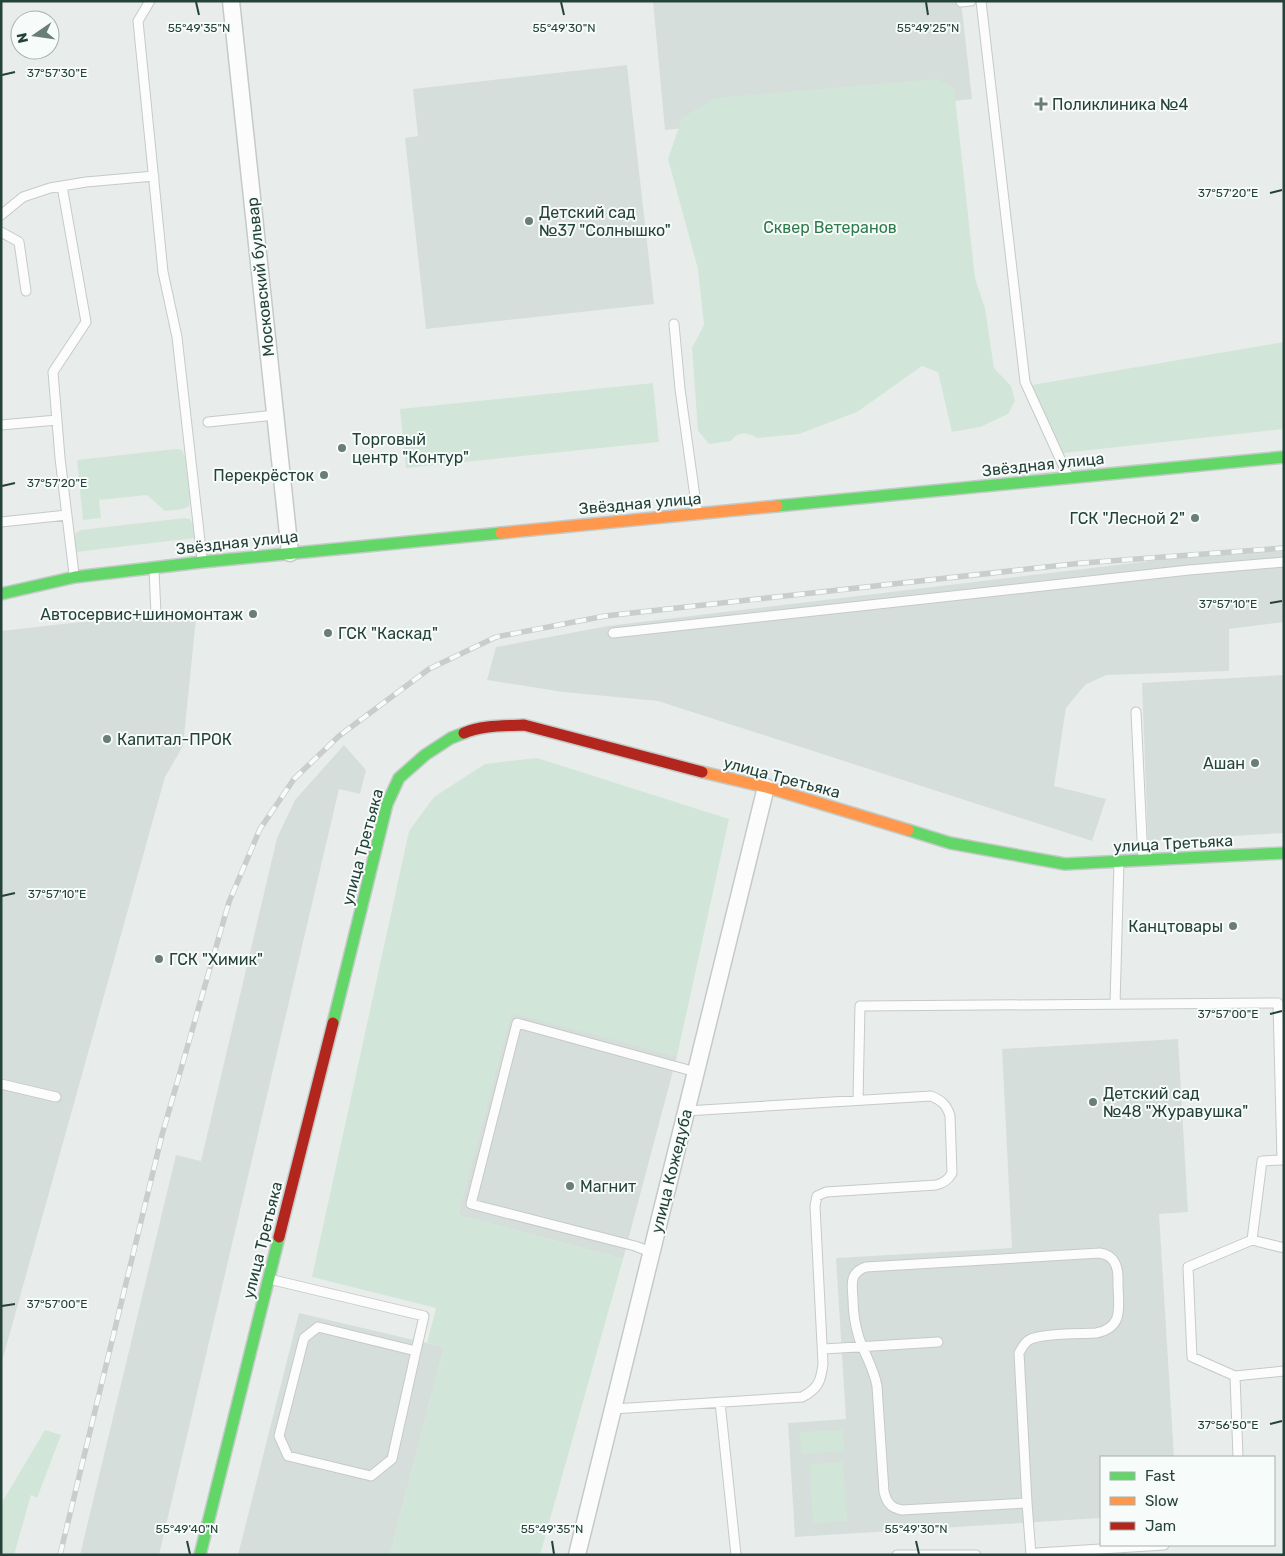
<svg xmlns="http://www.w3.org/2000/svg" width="1285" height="1556" font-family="Rubik,sans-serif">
  <rect width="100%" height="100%" fill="#e8edeb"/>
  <path fill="#d6dedb" d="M653,1h308l11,98 -307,31z
    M627,65l27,239 -228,25 -21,-191 13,-2 -5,-47z
    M1284,545v77l-55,7v42l-123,4 -21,10 -19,23 -12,78 52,13 -14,42 -434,-140 -95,-9 -76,-12 9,-33 112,-21z
    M197,609l-14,137 -18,31 -164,588v-734z
    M1284,675v158l-136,8 -6,-158z
    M344,745l22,25 -6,24 -21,-5 -180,766h-79l96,-400 25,6 76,-323 18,-38z
    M511,1012l166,44 -54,203 -165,-44z
    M1178,1039l10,173 -29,2 15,243h-73v61l-306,19 -7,-114 58,-4 -10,-161 176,-10 -10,-199z
    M299,1313l145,34 -54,208h-152z"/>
  <path fill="#d1e6d8" d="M938,79l16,9 21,190 10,30 9,60 17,18 4,15 -7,13 -28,13 -28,5 -14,-60 -16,-6 -65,46 -58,22 -42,4c-9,-6 -19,-7 -26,3l-22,3 -11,-13 -6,-83 12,-23 -6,-56 -30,-110 14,-41 33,-20z
    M1284,342v87l-221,24 -31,-68z
    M653,383l6,59 -253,26 -6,-59z
    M176,449l6,1 3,7 5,43 -1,6 -6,3 -18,2 -18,-16 -48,5 2,18 -18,2 -6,-60z
    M185,518l5,1 3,5 2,14 -119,14 -1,-13 1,-6 5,-3z
    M537,758l192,61 -52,237 -166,-43 -53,202 165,44 -83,296h-150l54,-208 -17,-4 9,-35 -124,-31 97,-446 25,-34 51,-33z
    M45,1430l16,5 -24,63 -6,-3 -17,60h-13v-51z
    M843,1430l1,21 -43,3 -1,-22z
    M843,1462l4,59 -34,2 -3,-59z"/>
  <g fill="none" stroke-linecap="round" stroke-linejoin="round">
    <defs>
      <path id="lane" d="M150,1l-12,20 25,251 14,65 25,222
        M981,1l44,381 43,94
        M961,2l10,-1
        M62,186l24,136 -33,50 7,86 14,116
        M1,215l22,-18 27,-9 36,-6 68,-6
        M1,232l18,10 7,49
        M674,324l6,65 17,122
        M208,422l67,-7
        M1,425l56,-5
        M1,522l66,-7
        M154,570l2,44
        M613,633l576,-63 95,-8
        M1136,712l7,148
        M1115,1004l4,-142
        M1,1084l55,13
        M858,1100l2,-94 418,-3 4,157 -20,1 -10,79 -64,27 4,90 43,19 3,81
        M1252,1240l32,8
        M651,1252l-16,-6 -164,-42 46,-181 179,49
        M1100,1253c5,1 10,3 13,7 6,8 5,18 5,27 1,21 5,41 -22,46 -15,1 -56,0 -67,7 -5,3 -7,8 -10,13l8,150 -125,7c-11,-2 -15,-7 -18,-18l-7,-106c-3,-17 -12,-31 -18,-48 -4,-13 -6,-25 -6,-39 -1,-15 -4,-26 13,-32z
        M269,1279l155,37 -8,35 -24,108 -21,17 -83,-20 -9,-20 25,-98 14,-11 98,24
        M824,1349l114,-7
        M1235,1376l49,-5
        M720,1402l16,153
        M613,1409l189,-12c16,-8 19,-16 21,-33l-8,-158 2,-10 9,-4 110,-7c8,-2 12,-5 16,-12l-2,-57c-3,-11 -9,-16 -19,-20l-245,15
        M1027,1503l4,52
        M897,1555h79
        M1033,1555l4,-2 127,-8"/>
      <path id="street" d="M231,1l59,552
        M577,1555l189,-768"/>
      <path id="fast" d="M777,506l507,-49
        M1,594l74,-17 127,-15 299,-29
        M908,830l42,13 115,21 219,-11
        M333,1023l54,-219 12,-26 26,-23 26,-17 13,-5
        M200,1555l79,-318"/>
      <path id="slow" d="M501,533l276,-27
        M702,772l64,15 142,43"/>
      <path id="jam" d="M464,733c18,-8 41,-7 60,-8l178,47
        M279,1237l54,-214"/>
    </defs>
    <use href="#lane" stroke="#c5cac8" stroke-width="11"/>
    <use href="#street" stroke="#c5cac8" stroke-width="19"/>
    <use href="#fast" stroke="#c3cbc8" stroke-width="14"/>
    <use href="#slow" stroke="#c3cbc8" stroke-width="14"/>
    <use href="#jam" stroke="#c3cbc8" stroke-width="14"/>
    <use href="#lane" stroke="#fcfcfc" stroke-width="9"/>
    <use href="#street" stroke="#fcfcfc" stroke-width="16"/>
    <use href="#fast" stroke="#63d668" stroke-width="11"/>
    <use href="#slow" stroke="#ff974d" stroke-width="11"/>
    <use href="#jam" stroke="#b3261e" stroke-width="11"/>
    <defs>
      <path id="rail" d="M60,1555l102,-420 67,-233 31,-73 34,-50 45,-43 90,-67 67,-32 109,-21 477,-53 202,-15"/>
    </defs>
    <use href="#rail" stroke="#c9cdcc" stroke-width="5.5"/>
    <use href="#rail" stroke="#f7fbf9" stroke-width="4" stroke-dasharray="11" stroke-linecap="butt"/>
  </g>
  <path fill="none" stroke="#24423a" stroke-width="2" d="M196,2l3,13M561,2l3,13M926,2l2,13M2,75l13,-3M1270,193l12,-3M2,486l13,-3M1270,603l12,-2M2,896l13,-3M1270,1014l12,-3M2,1306l13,-2M1270,1424l12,-3M187,1541l3,13M552,1541l2,13M916,1541l3,13"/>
  <g fill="#697e78" stroke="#f7fbf9" stroke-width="2">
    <path d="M1038.5 96.5h5v5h5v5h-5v5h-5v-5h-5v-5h5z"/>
    <circle cx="529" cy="221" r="5"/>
    <circle cx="342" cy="448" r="5"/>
    <circle cx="324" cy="475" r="5"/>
    <circle cx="1195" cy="518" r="5"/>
    <circle cx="253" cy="614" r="5"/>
    <circle cx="328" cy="633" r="5"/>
    <circle cx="107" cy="739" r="5"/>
    <circle cx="1255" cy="763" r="5"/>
    <circle cx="1233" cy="926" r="5"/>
    <circle cx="159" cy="959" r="5"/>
    <circle cx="1093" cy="1102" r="5"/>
    <circle cx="570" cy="1186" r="5"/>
  </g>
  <g text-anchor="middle" stroke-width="4" stroke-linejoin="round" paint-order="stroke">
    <g font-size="16" fill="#24423a" stroke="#f7fbf9" text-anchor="start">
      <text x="1052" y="110">Поликлиника №4</text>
      <text x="539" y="218">Детский сад<tspan x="539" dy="18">№37 "Солнышко"</tspan></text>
      <text x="352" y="445">Торговый<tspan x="352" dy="18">центр "Контур"</tspan></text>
      <text x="314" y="481" text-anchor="end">Перекрёсток</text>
      <text x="1185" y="524" text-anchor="end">ГСК "Лесной 2"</text>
      <text x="243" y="620" text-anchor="end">Автосервис+шиномонтаж</text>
      <text x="338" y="639">ГСК "Каскад"</text>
      <text x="117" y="745">Капитал-ПРОК</text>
      <text x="1245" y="769" text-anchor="end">Ашан</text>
      <text x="1223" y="932" text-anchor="end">Канцтовары</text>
      <text x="169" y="965">ГСК "Химик"</text>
      <text x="1103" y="1099">Детский сад<tspan x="1103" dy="18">№48 "Журавушка"</tspan></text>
      <text x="580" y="1192">Магнит</text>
    </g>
    <g font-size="16" fill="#2d7a4b" stroke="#f7fbf9">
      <text x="830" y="233">Сквер Ветеранов</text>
    </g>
    <g font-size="16" fill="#24423a" stroke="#f7fbf9">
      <text transform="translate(260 277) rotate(-96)" y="6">Московский бульвар</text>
      <text transform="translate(1043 464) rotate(-6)" y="6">Звёздная улица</text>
      <text transform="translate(640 503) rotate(-5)" y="6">Звёздная улица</text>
      <text transform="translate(237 542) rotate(-6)" y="6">Звёздная улица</text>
      <text transform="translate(782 777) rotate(15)" y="6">улица Третьяка</text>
      <text transform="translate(1173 843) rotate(-3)" y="6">улица Третьяка</text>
      <text transform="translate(362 847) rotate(-75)" y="6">улица Третьяка</text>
      <text transform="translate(671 1171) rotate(-76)" y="6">улица Кожедуба</text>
      <text transform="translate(262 1240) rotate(-76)" y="6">улица Третьяка</text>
    </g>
  </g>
  <g font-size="12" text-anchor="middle" fill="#24423a" stroke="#f7fbf9" stroke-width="4" stroke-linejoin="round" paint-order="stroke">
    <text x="199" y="32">55°49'35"N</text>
    <text x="564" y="32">55°49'30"N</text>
    <text x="928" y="32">55°49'25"N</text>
    <text x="57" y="77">37°57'30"E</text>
    <text x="1228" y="197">37°57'20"E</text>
    <text x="57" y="487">37°57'20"E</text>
    <text x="1228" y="608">37°57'10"E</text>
    <text x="57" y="898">37°57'10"E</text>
    <text x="1228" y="1018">37°57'00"E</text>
    <text x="57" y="1308">37°57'00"E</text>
    <text x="1228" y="1429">37°56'50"E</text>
    <text x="187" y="1533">55°49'40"N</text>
    <text x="552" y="1533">55°49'35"N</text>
    <text x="916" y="1533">55°49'30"N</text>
  </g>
  <rect width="1285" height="1556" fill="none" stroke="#24423a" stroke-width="5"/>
  <rect x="1100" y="1456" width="175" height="90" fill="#f7fbf9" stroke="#a3b1ad"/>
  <rect x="1110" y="1472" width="25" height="8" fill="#63d668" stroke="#a3b1ad"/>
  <text x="1145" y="1481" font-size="15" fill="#24423a">Fast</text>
  <rect x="1110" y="1497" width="25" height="8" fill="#ff974d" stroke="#a3b1ad"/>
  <text x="1145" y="1506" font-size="15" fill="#24423a">Slow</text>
  <rect x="1110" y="1522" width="25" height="8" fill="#b3261e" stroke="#a3b1ad"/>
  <text x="1145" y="1531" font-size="15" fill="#24423a">Jam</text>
  <g transform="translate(35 35) rotate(257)"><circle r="24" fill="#f7fbf9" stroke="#a3b1ad"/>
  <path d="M0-4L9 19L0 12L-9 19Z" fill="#697e78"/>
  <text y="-8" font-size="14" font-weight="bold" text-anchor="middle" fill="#24423a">N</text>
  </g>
</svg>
